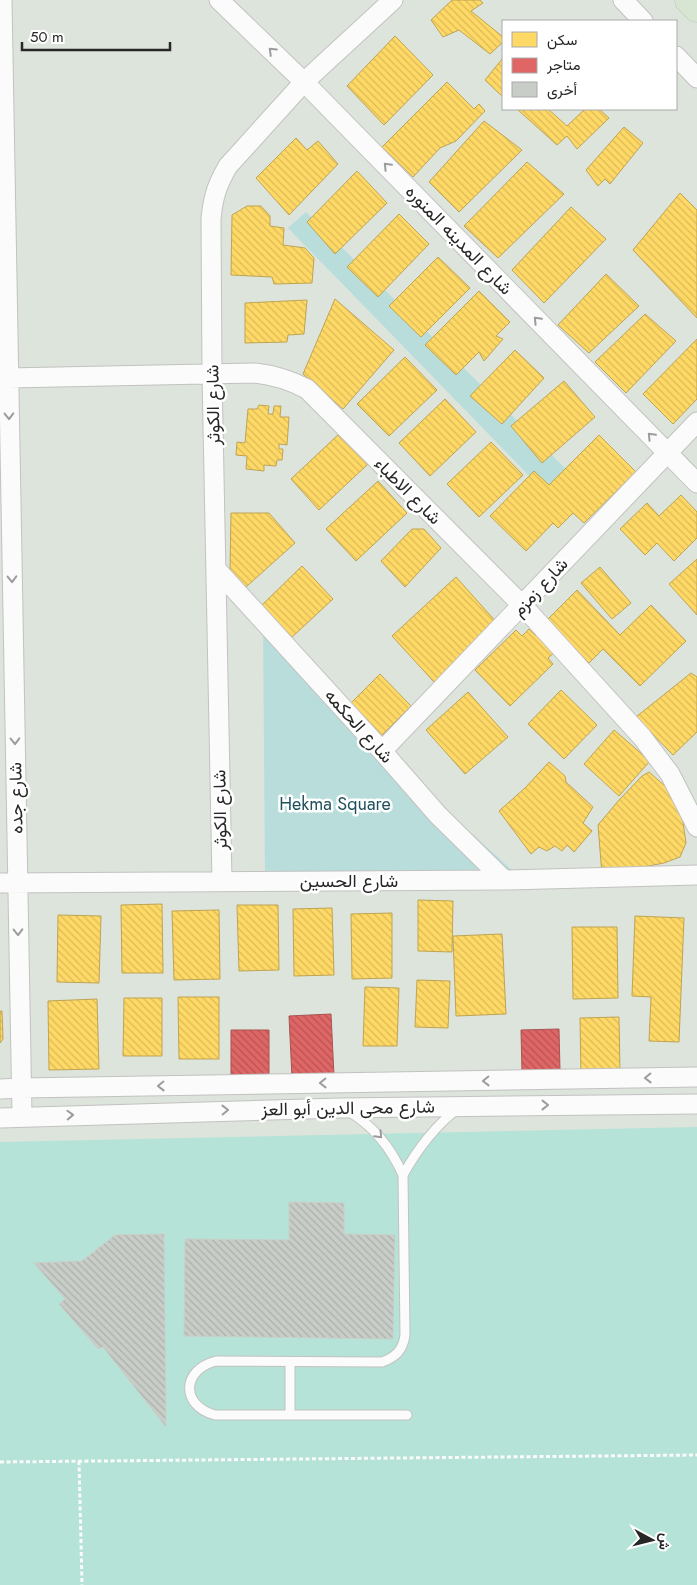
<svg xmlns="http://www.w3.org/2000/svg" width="697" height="1585" font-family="Jost,Vazirmatn,sans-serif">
  <defs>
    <pattern id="homes-back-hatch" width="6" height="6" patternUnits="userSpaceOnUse" patternTransform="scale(1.25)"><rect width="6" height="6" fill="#ffd966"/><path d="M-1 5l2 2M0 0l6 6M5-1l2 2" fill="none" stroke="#dbba58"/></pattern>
    <pattern id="shops-back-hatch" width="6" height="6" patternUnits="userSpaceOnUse" patternTransform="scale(1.25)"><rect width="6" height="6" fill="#e06666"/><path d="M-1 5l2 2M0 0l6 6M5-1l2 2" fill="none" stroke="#b65454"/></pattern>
    <pattern id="building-back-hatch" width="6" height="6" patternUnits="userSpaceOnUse" patternTransform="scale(1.25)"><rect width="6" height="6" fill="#c8cdc8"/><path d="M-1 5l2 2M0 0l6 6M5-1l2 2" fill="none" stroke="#acb0ac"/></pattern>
  </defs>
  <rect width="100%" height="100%" fill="#dde4dc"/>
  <path fill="#b8dddb" d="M306,212l264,261 -23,21 -259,-266z
    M263,622l140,149 110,100 -248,5z"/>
  <path fill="#b6e3d7" d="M697,1127v458h-697v-443z"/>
  <path fill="url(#homes-back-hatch)" stroke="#bea453" d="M452,0h28l3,3 -12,8 32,26v5l-13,12 -31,-24 -16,7 -12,-17z
    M395,36l38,39 -49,50 -37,-39z
    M503,58v39l-18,-17z
    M447,82l27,27 5,-5 6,7 -29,30 -16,7 -27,29 -31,-30z
    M517,109h31l19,17 18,-17h14l10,9 -32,31 -10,-13 -10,9z
    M484,121l38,29 -63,62 -30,-30z
    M624,127l19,16 -33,41 -5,-5 -7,7 -12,-16z
    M296,138l11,12 11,-9 20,23 -49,51 -33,-37z
    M527,162l37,32 -66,64 -34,-32z
    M357,171l30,32 -52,51 -28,-32z
    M680,193l17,17v108l-64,-68z
    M247,206h14l9,10v10l14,2 -1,17 22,3 9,10 -2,25 -38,1 -2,-7 -41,-2 1,-60z
    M571,207l35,32 -62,64 -32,-33z
    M399,214l30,30 -51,53 -31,-30z
    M438,257l32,31 -49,49 -32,-31z
    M606,274l33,32 -50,47 -31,-28z
    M479,291l31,31 -14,14 7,3 -19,22 -5,-9 -23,23 -31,-30z
    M335,299l59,51 -51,59 -40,-35z
    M307,300l-3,34 -16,1 -1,7 -42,1v-40z
    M645,314l31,27 -50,52 -31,-31z
    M697,339v60l-24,25 -30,-30z
    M515,350l29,28 -42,46 -32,-28z
    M405,357l32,33 -48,46 -32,-32z
    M564,381l31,36 -53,46 -31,-37z
    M445,399l31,33 -46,44 -31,-33z
    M259,405l10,1 -1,8h5l1,-8h7l-1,11h9l-2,28 -8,-1v5h4l-1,11h-5l-1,6 -12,-1v6l-18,-2 1,-13 -11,-1 1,-13 8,1 3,-34h9z
    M340,433l28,31 -49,46 -28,-31z
    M599,435l37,37 -52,51 -11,-10 -15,15 -5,-5 -27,28 -36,-35 44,-45 15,14z
    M491,442l32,33 -44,42 -32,-33z
    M378,481l29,32 -51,48 -30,-32z
    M681,495l16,17v26l-23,23 -17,-18 -12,12 -25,-26 27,-26 12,13z
    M231,513h38l26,30 -49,44 -16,-17z
    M412,529h12l17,19 -36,39 -24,-26z
    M697,559v56l-28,-31z
    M302,566l31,33 -42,39 -30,-32z
    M600,567l31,36 -19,16 -31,-36z
    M456,577l42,47 -64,58 -42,-46z
    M577,590l43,45 31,-30 35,36 -46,45 -37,-37 -14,14 -42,-43z
    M529,629l7,7 3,-3 17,18 -8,7 5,6 -43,42 -35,-36 41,-40 6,6z
    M691,673l6,4v55l-24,23 -37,-38z
    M380,674l31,32 -32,32 -31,-32z
    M561,690l36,35 -33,34 -36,-35z
    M468,692l40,45 -43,37 -39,-44z
    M614,730l36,31 -31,35 -35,-32z
    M549,762l16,14 1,6 27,25 -10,16 9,8 -18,21 -7,-7 -5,6 -7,-5 -8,5 -8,-4 -8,7 -32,-43 26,-23z
    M649,772l17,15 9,15 8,20 3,21 -6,14 -16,6 -62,12 -4,-50 21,-25 23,-24z
    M418,900l35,1 -1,51 -34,-1z
    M162,904l1,69h-41l-1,-68z
    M237,905h41l1,65 -40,1z
    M332,908l2,67 -40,1 -1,-67z
    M219,910l1,69 -46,1 -2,-69z
    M392,913v65l-40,1 -1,-65z
    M58,915l43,1 -2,67 -42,-1z
    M635,916l49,2 -5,124 -30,-1 2,-44 -19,-1z
    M572,927h45l1,71 -45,1z
    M502,934l4,80 -50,2 -3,-80z
    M417,980l33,1 -2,47 -33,-1z
    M365,987l34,1 -2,58h-34z
    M178,997h41v62h-40z
    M124,998h38v58h-39z
    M97,999l2,70 -50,1 -1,-69z
    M0,1011h2l1,28 -3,4z
    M619,1017l1,58 -39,1 -1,-58z"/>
  <path fill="url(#shops-back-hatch)" stroke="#a85353" d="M331,1014l3,62 -42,2 -3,-62z
    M559,1029l1,42 -38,1 -1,-42z
    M231,1030h38v44l-38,1z"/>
  <path fill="url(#building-back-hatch)" stroke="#c9cfc9" d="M289,1202l55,1v31l51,1 -2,104 -209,-3 1,-97 104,1z
    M164,1234l2,193 -63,-80 -5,2 -39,-45 6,-5 -31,-36 48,-2 33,-26z"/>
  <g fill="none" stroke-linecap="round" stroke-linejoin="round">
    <defs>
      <path id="lane" d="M348,1111c26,15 43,37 55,64l2,160c-2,15 -9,22 -23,27l-166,-1c-35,9 -35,45 -1,54h192
        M403,1175c14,-25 30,-47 53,-65
        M290,1415v-53"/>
      <path id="street" d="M2,0l20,1116
        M219,0l85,82 393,401
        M623,0l20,21
        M676,56l21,22
        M8,378l247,-5c19,2 35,7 52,16l216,217 119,131 28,37 27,53
        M216,569l166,182 56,64 66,65
        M382,751l315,-329
        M222,881l-10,-507 -1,-155c2,-22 6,-34 17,-53l76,-84 89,-82
        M0,883l504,-3 193,-5
        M0,1089l21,-1 676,-11
        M0,1118l341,-10 356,-4"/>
      <path id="highway" d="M689,0l8,8"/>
    </defs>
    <use href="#lane" stroke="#c2c2c1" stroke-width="11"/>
    <use href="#street" stroke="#c2c2c1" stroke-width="21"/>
    <use href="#highway" stroke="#c0c2bf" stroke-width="29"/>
    <path stroke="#fafbfa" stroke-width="3" stroke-dasharray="4 2.5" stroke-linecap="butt" d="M79,1461l3,124
      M0,1462l697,-7"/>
    <use href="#lane" stroke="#fafbfa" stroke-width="9"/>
    <use href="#street" stroke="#fafbfa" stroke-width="19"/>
    <use href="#highway" stroke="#d6e6d3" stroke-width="28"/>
  </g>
  <defs><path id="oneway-chevron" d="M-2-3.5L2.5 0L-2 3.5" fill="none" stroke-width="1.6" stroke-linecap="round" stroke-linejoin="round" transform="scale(1.25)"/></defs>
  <g stroke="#9b9c9b">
    <use href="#oneway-chevron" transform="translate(272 51) rotate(-136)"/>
    <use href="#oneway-chevron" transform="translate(387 166) rotate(-134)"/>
    <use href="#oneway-chevron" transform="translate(537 320) rotate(-134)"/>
    <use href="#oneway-chevron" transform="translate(9 416) rotate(89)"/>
    <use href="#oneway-chevron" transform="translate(651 436) rotate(-134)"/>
    <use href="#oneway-chevron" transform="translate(12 579) rotate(89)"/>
    <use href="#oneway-chevron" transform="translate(15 741) rotate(89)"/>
    <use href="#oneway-chevron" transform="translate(18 932) rotate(89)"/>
    <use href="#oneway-chevron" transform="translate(648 1078) rotate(179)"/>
    <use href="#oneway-chevron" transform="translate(486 1081) rotate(179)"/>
    <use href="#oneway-chevron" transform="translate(323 1083) rotate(179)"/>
    <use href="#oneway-chevron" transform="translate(161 1086) rotate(179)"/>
    <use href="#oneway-chevron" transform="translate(545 1105)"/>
    <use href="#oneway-chevron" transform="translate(225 1110) rotate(-1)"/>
    <use href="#oneway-chevron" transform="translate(70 1115) rotate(-2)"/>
    <use href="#oneway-chevron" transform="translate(379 1135) rotate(47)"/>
  </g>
  <g text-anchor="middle" stroke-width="5" stroke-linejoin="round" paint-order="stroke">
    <g font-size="18" fill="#272727" stroke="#fff">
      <text transform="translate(459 240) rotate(46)" y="6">شارع المدينه المنوره</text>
      <text transform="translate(213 405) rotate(-91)" y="6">شارع الكوثر</text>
      <text transform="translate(408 491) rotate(45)" y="6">شارع الاطباء</text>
      <text transform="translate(540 587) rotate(-47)" y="6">شارع زمزم</text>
      <text transform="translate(359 726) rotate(48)" y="6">شارع الحكمه</text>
      <text transform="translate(16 798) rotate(-91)" y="6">شارع جده</text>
      <text transform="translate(220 810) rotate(-91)" y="6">شارع الكوثر</text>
      <text x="349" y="887">شارع الحسين</text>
      <text transform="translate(348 1108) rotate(-1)" y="6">شارع محى الدين أبو العز</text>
    </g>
    <g font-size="18" fill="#1f515c" stroke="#fff">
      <text x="335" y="810">Hekma Square</text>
    </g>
  </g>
  <rect x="502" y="20" width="175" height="90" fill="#ffffff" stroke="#a9a9a9"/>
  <rect x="512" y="32" width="25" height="15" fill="#ffd966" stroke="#a9a9a9"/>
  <text x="547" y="45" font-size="15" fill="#272727">سكن</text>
  <rect x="512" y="58" width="25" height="15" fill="#e06666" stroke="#a9a9a9"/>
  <text x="547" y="70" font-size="15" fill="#272727">متاجر</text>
  <rect x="512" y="82" width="25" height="15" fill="#c8cdc8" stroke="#a9a9a9"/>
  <text x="547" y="95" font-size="15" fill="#272727">أخرى</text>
  <g transform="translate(652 1540) rotate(97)" stroke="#ffffff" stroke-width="4" paint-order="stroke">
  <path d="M0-4L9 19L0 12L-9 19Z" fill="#272727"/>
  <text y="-8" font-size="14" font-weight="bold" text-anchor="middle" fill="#272727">ش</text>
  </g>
  <path d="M22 42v8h148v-8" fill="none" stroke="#272727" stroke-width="2.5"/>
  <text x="30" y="42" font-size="15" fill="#272727" stroke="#ffffff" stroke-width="4" paint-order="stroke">50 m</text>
</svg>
